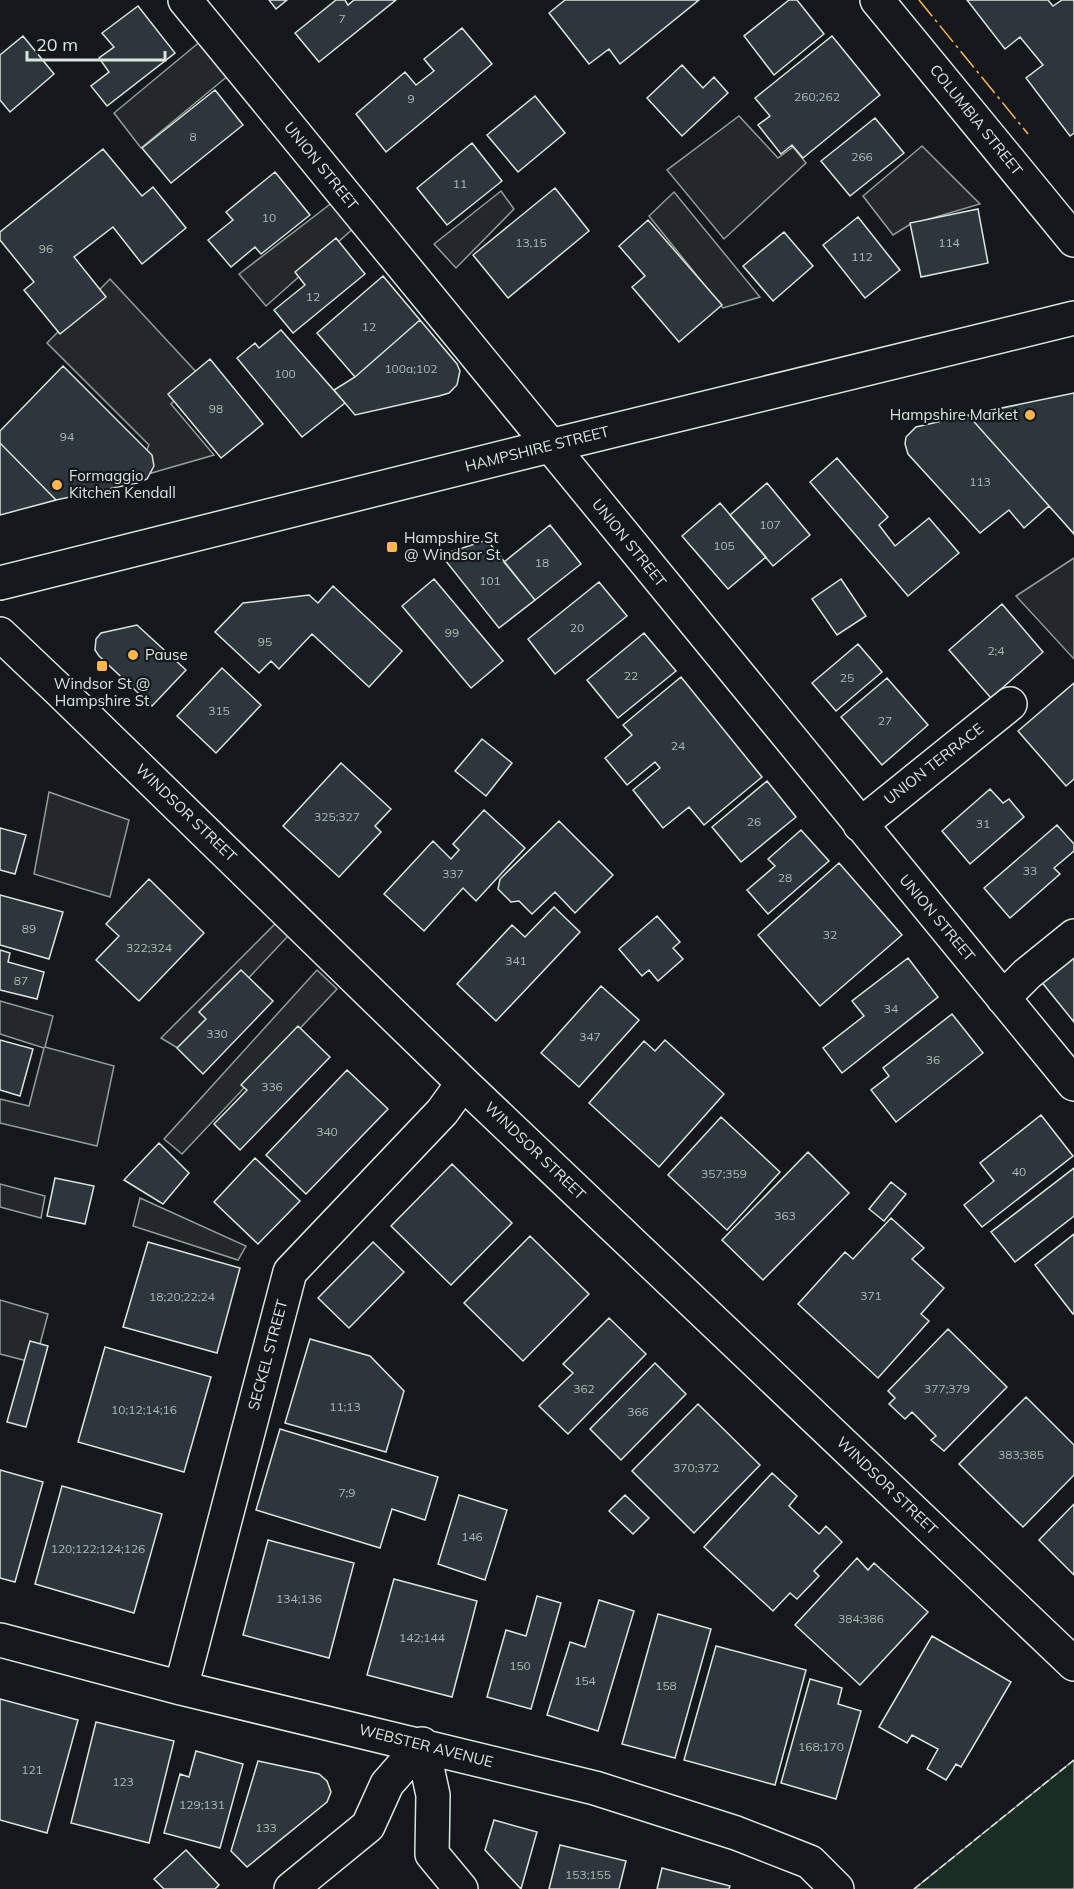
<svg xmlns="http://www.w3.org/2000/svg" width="1074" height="1889" font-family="Mulish,sans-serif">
  <rect width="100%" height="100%" fill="#14181c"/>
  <path fill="#1a2d24" stroke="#939e99" stroke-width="1.5" d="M1074,1760v128l-2,1h-158z"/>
  <path fill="#24282b" stroke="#939e99" stroke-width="1.5" d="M202,40l27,35 -88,73 -27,-35z
    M739,116l39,42 15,-11 13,16 -82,76 -57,-69z
    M922,146l58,58 -71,21 -16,10 -30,-39z
    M501,191l13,18 -58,59 -22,-24z
    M674,192l86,105 -37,11 -74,-92z
    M333,202l22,25 -89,79 -27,-32z
    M110,279l90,97 -29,28 43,51 -80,23 15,-33 -102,-102z
    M1074,558v101l-58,-63z
    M49,792l80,28 -19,77 -76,-23z
    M278,921l11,14 -108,115 -20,-12z
    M317,970l20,19 -155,165 -18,-15z
    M0,1001l53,15 -8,31 69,19 -17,80 -97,-23v-24l29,7 15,-58 -44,-14z
    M0,1184l45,12 -4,22 -41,-11z
    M140,1198l106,48 -8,14 -105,-34z
    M0,1300l48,14 -13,49 -35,-9z"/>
  <path fill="#2c363c" stroke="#d8e6dc" stroke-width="1.5" d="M269,0h18l-11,9z
    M336,0h9l3,5 6,-5h42l-77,62 -24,-29z
    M565,0h134l-79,64 -11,-15 -20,15 -40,-51z
    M789,0h8l27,34 -50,41 -30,-39z
    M967,0h81l5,6 9,-6h12v133l-4,3 -44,-58 17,-13 -23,-28 -15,12z
    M138,6l37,47 -68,53 -16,-20 18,-14 -10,-14 15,-11 -12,-14z
    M462,28l30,36 -106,88 -30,-38 49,-42 11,13 18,-14 -10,-12z
    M23,36l31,38 -44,38 -10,-12v-45z
    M832,36l48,59 -77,63 -11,-13 -11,9 -23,-29 12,-9 -15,-18z
    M682,65l21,23 11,-11 14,16 -46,43 -35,-38z
    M215,90l28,35 -72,58 -29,-35z
    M535,96l30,37 -47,39 -31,-37z
    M875,118l29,35 -54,43 -29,-35z
    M472,143l30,38 -55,44 -30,-37z
    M103,149l39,47 11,-9 33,41 -44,36 -29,-37 -39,30 32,40 -46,37 -36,-44 10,-8 -34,-42v-8z
    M275,172l35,43 -49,39 -6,-7 -24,20 -23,-27 25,-20 -7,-8z
    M555,188l34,43 -81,67 -35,-43z
    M978,209l10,54 -67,14 -11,-54z
    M858,217l42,53 -35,28 -42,-53z
    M648,220l74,85 -43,37 -47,-55 13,-11 -26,-30z
    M784,232l29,34 -40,35 -30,-35z
    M336,238l29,36 -72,59 -19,-23 31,-25 -10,-13z
    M383,276l37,44 -65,57 -38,-44z
    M420,320l37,44 3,7 -3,14 -8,8 -10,3 -84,19 -21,-25 21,-13z
    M281,330l64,73 -43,34 -65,-79 18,-15 4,5z
    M210,359l53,65 -42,34 -53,-64z
    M63,366l89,89 2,11 -7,13 -10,4 -81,17 -56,-57v-12z
    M1074,393v141l-106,-119z
    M968,415l81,91 -25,22 -15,-18 -29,23 -72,-79 -3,-10 1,-7 10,-10z
    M0,443l56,57 -56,15z
    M837,458l51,59 -9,8 16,21 34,-28 30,35 -51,43 -98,-114z
    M767,483l43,52 -37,31 -43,-51z
    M720,503l46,54 -38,32 -46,-53z
    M550,525l31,39 -46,36 -31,-38z
    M487,540l48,60 -36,28 -58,-73z
    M434,579l69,82 -32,27 -69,-82z
    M841,579l25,37 -29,19 -25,-36z
    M599,582l28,34 -72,58 -27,-35z
    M333,586l69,65 -33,36 -57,-53 -33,35 -8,-8 -12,12 -44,-41 28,-29 66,-8 9,8z
    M1002,604l41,48 -52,46 -42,-48z
    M137,625l49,45 -34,36 -53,-50 -4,-6 1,-11 5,-6z
    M644,633l32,38 -58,47 -31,-38z
    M858,644l24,28 -46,39 -24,-28z
    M222,668l39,37 -45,48 -39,-37z
    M681,677l81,100 -58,48 -15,-18 -26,21 -30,-38 27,-22 -5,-6 -28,23 -22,-27 27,-23 -9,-10z
    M887,678l41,47 -46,40 -41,-48z
    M1074,683v96l-8,7 -48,-55z
    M482,739l30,24 -26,33 -31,-25z
    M341,763l50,46 -16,17 6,6 -42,45 -56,-51z
    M767,781l29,36 -55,45 -29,-35z
    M990,789l13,14 6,-4 15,18 -54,47 -28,-33z
    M484,810l41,38 -49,53 -13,-13 -39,43 -40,-37 49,-53 18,18 8,-9 -6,-6z
    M559,821l54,54 -38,38 -20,-21 -23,22 -13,-13 -8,1 -13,-13 2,-10z
    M1057,825l17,19v7l-20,17 6,6 -50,44 -26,-30z
    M0,828l26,7 -11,39 -15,-4z
    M801,830l28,31 -61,53 -21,-24 28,-24 -7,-7z
    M839,863l63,72 -82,71 -62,-71z
    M149,879l55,54 -65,68 -43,-41 23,-24 -13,-12z
    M0,895l63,17 -14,47 -49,-14z
    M554,907l26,25 -84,89 -39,-37 55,-59 13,12z
    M657,916l23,26 -7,6 10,11 -25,22 -9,-11 -7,6 -23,-27z
    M0,950l10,3 -2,9 36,10 -7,27 -37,-9z
    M1074,952v70l-34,-42z
    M908,958l30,39 -96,76 -19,-25 41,-32 -12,-15z
    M241,970l32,31 -70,73 -26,-26 29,-29 -7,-7z
    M601,986l38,34 -60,67 -38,-34z
    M952,1014l31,39 -87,69 -25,-32 18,-14 -6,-8z
    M298,1026l32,31 -90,93 -26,-26 33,-34 -6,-5z
    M0,1040l33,9 -13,47 -20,-6z
    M665,1040l59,54 -65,73 -70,-64 55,-62 11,10z
    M347,1070l41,39 -82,85 -40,-39z
    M1041,1115l32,41 -91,71 -18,-22 30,-24 -14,-18z
    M721,1117l59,55 -53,58 -59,-55z
    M159,1143l30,30 -26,31 -39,-24z
    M808,1152l41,41 -86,87 -41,-40z
    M255,1158l45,43 -42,43 -44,-42z
    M452,1164l60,59 -61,62 -60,-59z
    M1074,1168v48l-59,46 -24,-30z
    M55,1178l39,8 -9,38 -38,-8z
    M891,1182l15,12 -22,27 -15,-12z
    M891,1218l33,30 -12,11 32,29 -23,26 8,7 -51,57 -80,-74 47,-52 8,7z
    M1074,1234v79l-1,1 -38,-49z
    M530,1236l59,58 -66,67 -59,-58z
    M148,1242l92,26 -23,85 -94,-26z
    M373,1242l31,30 -55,56 -31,-30z
    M609,1318l37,36 -78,80 -29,-28 34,-33 -10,-9z
    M948,1329l59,58 -63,64 -13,-11 5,-4 -24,-24 -7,7 -16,-15 6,-6 -7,-7z
    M310,1339l60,17 34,35 -18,61 -101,-29z
    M30,1341l18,5 -22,81 -19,-5z
    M105,1347l106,30 -27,95 -106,-30z
    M655,1363l31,31 -65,66 -31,-31z
    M1026,1397l48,48v30l-51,52 -64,-63z
    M698,1404l62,61 -66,68 -62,-62z
    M280,1429l158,48 -13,43 -33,-11 -12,39 -124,-38z
    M0,1470l43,12 -28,100 -15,-4z
    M772,1473l25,23 -8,10 30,28 7,-8 16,16 -28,29 5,5 -22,23 -7,-6 -17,18 -69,-64z
    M62,1486l100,28 -28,99 -99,-29z
    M459,1495l48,15 -22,70 -47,-16z
    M625,1495l24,23 -16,16 -24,-23z
    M1074,1504v71l-35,-35z
    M268,1540l86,23 -25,95 -86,-23z
    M857,1558l11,12 6,-7 54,49 -68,73 -65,-60z
    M394,1579l83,22 -25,96 -85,-22z
    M537,1596l24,7 -30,106 -44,-12 19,-67 20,6z
    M599,1600l35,11 -36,120 -51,-16 23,-73 15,5z
    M658,1614l53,15 -36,129 -53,-14z
    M932,1636l79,46 -50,85 -5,-3 -10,16 -19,-11 11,-20 -26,-14 -5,8 -28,-16z
    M716,1646l90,24 -31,115 -91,-25z
    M810,1679l32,9 -4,16 23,7 -25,88 -55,-16z
    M0,1699l78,21 -31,113 -47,-13z
    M96,1722l78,19 -25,102 -78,-20z
    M196,1751l47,13 -23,84 -56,-15 16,-59 9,3z
    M258,1761l61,13 8,7 4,11 -4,10 -80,65 -16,-16z
    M494,1820l43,12 -16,57 -36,-39z
    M560,1845l66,16 -7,28h-70z
    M186,1850l33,35 -4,4h-51l-10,-10z
    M662,1868l68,18 -1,3h-72z"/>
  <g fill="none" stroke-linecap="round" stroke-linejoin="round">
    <defs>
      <path id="minor" d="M185,0l889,1084
        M0,634l60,57 403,392 611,581
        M860,825l150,-121
        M1003,998l24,-24 47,-38
        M0,1640l181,48 414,100 141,45 74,29 27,27
        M181,1688l109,-416 152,-160 21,-29
        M422,1744l11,51 -1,59 29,35
        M291,1889l77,-63 19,-42 35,-40"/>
      <path id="major" d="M877,0l197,240
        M0,583l525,-131 549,-134"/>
    </defs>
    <use href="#minor" stroke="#d8e6dc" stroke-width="36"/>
    <use href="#major" stroke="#d8e6dc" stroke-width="36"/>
    <use href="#minor" stroke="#14181c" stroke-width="33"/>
    <use href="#major" stroke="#14181c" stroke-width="33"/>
    <path stroke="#d8e6dc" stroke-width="1.5" stroke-dasharray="8 3" stroke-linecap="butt" d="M914,1889l160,-129"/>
    <path stroke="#ffb74d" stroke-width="1.5" stroke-dasharray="21 4.5 3 4.5" stroke-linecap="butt" d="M919,0l109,134"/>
  </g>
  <g fill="#ffb74d" stroke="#14181c" stroke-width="2">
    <circle cx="1030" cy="415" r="6"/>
    <circle cx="57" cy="485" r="6"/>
    <rect x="386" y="541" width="12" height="12" rx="3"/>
    <circle cx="133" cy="655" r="6"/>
    <rect x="96" y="660" width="12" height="12" rx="3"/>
  </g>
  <g text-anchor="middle" stroke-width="4.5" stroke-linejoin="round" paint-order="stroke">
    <g font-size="12" fill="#adbab4">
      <text x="342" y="23">7</text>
      <text x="817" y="101">260;262</text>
      <text x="411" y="103">9</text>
      <text x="193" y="141">8</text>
      <text x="862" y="161">266</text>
      <text x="460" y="188">11</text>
      <text x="269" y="222">10</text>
      <text x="531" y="247">13,15</text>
      <text x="949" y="247">114</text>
      <text x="46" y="253">96</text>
      <text x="862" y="261">112</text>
      <text x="313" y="301">12</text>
      <text x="369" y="331">12</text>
      <text x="411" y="373">100a;102</text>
      <text x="285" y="378">100</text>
      <text x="216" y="413">98</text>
      <text x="67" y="441">94</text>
      <text x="980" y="486">113</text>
      <text x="770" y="529">107</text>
      <text x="724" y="550">105</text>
      <text x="542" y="567">18</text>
      <text x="490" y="585">101</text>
      <text x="577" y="632">20</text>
      <text x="452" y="637">99</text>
      <text x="265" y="646">95</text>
      <text x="996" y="655">2;4</text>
      <text x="631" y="680">22</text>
      <text x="847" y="682">25</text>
      <text x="219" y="715">315</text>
      <text x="885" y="725">27</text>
      <text x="678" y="750">24</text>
      <text x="337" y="821">325;327</text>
      <text x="754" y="826">26</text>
      <text x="983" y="828">31</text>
      <text x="1030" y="875">33</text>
      <text x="453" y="878">337</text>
      <text x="785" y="882">28</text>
      <text x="29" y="933">89</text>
      <text x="830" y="939">32</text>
      <text x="149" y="952">322;324</text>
      <text x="516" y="965">341</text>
      <text x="21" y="985">87</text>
      <text x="891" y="1013">34</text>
      <text x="217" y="1038">330</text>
      <text x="590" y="1041">347</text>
      <text x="933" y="1064">36</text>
      <text x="272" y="1091">336</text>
      <text x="327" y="1136">340</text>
      <text x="1019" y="1176">40</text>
      <text x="724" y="1178">357;359</text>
      <text x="785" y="1220">363</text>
      <text x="871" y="1300">371</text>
      <text x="182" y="1301">18;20;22;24</text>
      <text x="584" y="1393">362</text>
      <text x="947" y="1393">377;379</text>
      <text x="345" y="1411">11;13</text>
      <text x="144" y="1414">10;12;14;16</text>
      <text x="638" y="1416">366</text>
      <text x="1021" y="1459">383;385</text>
      <text x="696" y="1472">370;372</text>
      <text x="347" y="1497">7;9</text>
      <text x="472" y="1541">146</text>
      <text x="98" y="1553">120;122;124;126</text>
      <text x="299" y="1603">134;136</text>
      <text x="861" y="1623">384;386</text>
      <text x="422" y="1642">142;144</text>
      <text x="520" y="1670">150</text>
      <text x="585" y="1685">154</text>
      <text x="666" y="1690">158</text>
      <text x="821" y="1751">168;170</text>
      <text x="32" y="1774">121</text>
      <text x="123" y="1786">123</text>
      <text x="202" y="1809">129;131</text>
      <text x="266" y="1832">133</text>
      <text x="588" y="1879">153;155</text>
    </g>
    <g font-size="15" fill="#d8e6dc" stroke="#14181c">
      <text transform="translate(976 120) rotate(51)" y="5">COLUMBIA STREET</text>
      <text transform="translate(321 166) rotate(51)" y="5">UNION STREET</text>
      <text transform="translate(537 449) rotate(-14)" y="5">HAMPSHIRE STREET</text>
      <text transform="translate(629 543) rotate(51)" y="5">UNION STREET</text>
      <text transform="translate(934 764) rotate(-38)" y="5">UNION TERRACE</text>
      <text transform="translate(186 813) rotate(44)" y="5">WINDSOR STREET</text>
      <text transform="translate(937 918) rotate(50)" y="5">UNION STREET</text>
      <text transform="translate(535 1151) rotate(44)" y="5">WINDSOR STREET</text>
      <text transform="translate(268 1355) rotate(-75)" y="5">SECKEL STREET</text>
      <text transform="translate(887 1486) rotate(44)" y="5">WINDSOR STREET</text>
      <text transform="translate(426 1746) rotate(14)" y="5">WEBSTER AVENUE</text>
    </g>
    <g font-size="15" fill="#d8e6dc" stroke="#14181c" text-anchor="start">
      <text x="1018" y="420" text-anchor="end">Hampshire Market</text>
      <text x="69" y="481">Formaggio<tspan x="69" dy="17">Kitchen Kendall</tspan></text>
      <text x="404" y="543">Hampshire St<tspan x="404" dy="17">@ Windsor St</tspan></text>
      <text x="145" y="660">Pause</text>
      <text x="102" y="689" text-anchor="middle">Windsor St @<tspan x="102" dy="17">Hampshire St</tspan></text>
    </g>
  </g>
  <path d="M27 51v9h138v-9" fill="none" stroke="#d8e6dc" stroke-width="3"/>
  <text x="36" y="51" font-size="18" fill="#d8e6dc" stroke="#14181c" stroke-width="4.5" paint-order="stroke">20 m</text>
</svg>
